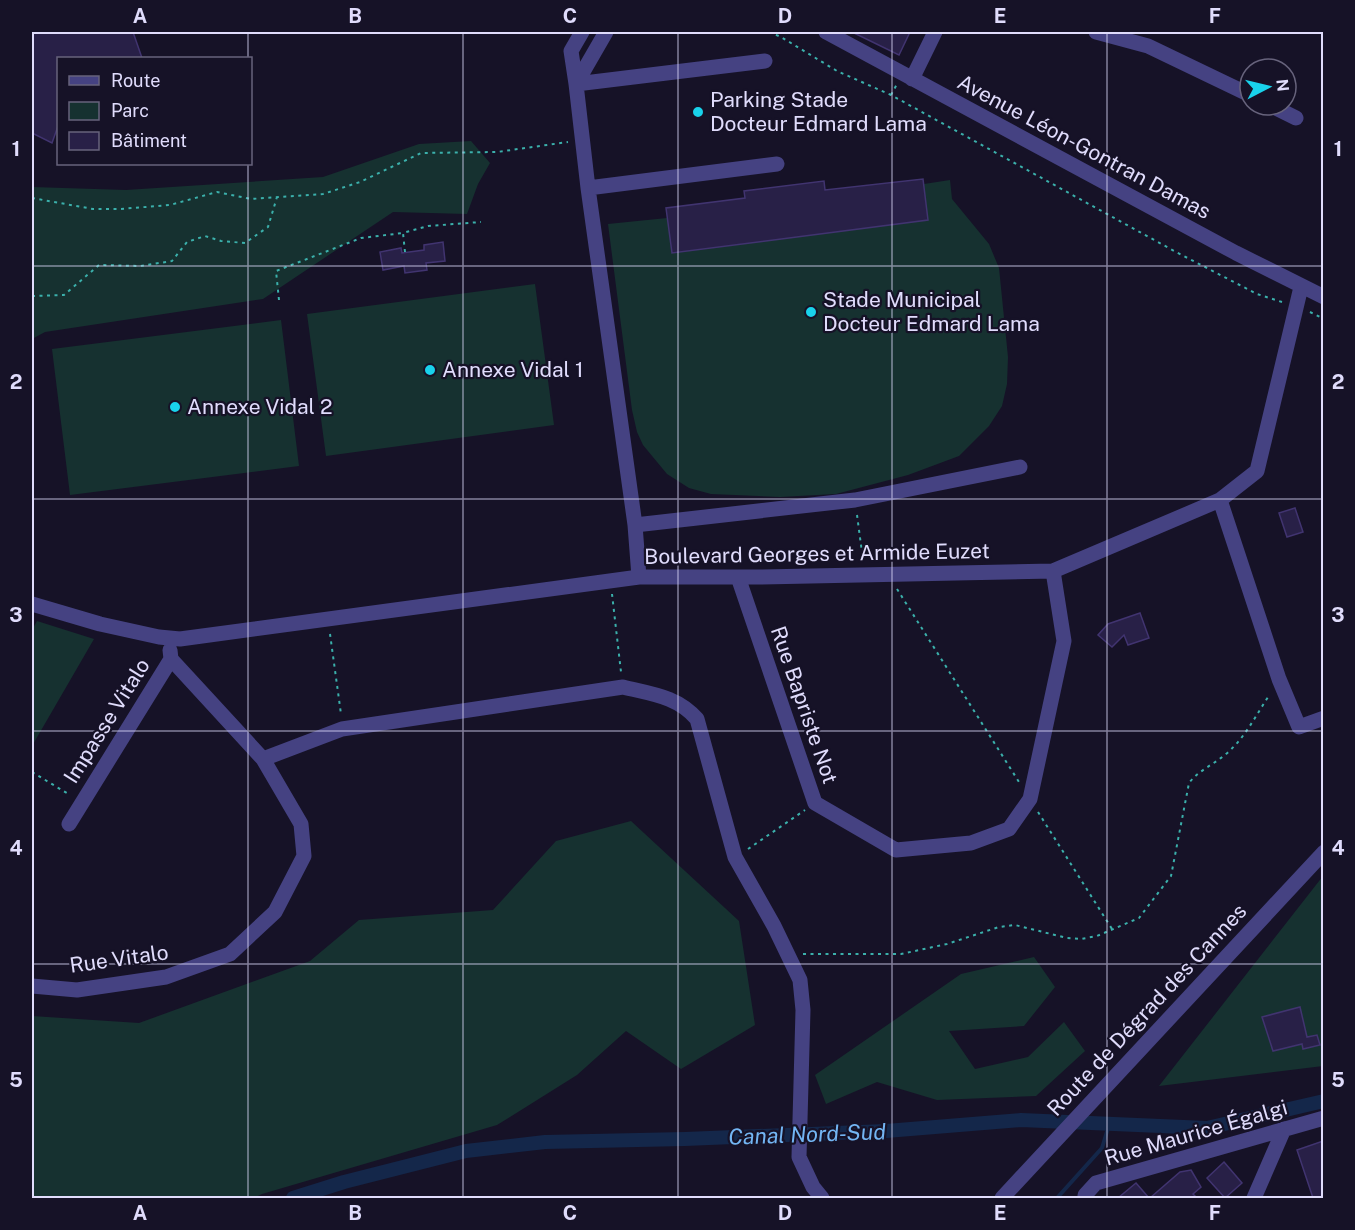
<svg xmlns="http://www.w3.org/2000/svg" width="1355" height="1230" font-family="'Public Sans',sans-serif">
  <rect width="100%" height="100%" fill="#161227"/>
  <path fill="#163130" d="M471,141l19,22 -12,21 -11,30 -74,-2 -130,87 -218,33 -13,7v-152l94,3 197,-13 96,-33z
    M923,179l1,5 26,-4 2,19 37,45 10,24 9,89 -1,27 -5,22 -13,20 -30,30 -51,19 -72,19 -56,3 -69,-3 -22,-6 -22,-14 -24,-29 -6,-13 -5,-22 -24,-186 59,-6 -1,-10 78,-10v-7l80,-10 1,9z
    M535,284l19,141 -228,31 -19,-142z
    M281,320l18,146 -229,29 -18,-146z
    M37,621l57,18 -62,107v-116z
    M631,821l108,100 16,104 -74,44 -55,-38 -49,44 -80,50 -235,69 -8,4h-222v-182l107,7 171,-62 49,-41 134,-10 63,-69z
    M1323,876v190l-164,20z
    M1034,957l21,30 -31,39 -75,5 26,38 53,-12 36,-35 21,29 -49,45 -99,4 -60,-18 -51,22 -11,-29 146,-101z"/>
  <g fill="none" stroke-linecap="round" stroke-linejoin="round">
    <path stroke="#14274a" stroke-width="4" d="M1057,1198l45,-50 7,-23"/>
    <path stroke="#14274a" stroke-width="14" d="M293,1198l51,-16 122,-31 79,-9 140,-3 201,-8 135,-11 186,8 117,-27"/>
  </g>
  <path fill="#282047" stroke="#413470" stroke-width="1.5" d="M32,32h101l9,26h-84v68l-6,17 -20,-10z
    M852,32h58l-11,23z
    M923,179l5,41 -256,33 -6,-45 79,-10 -1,-7 80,-10 1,9z
    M443,242l2,19 -19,2 1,7 -22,3 -1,-7 -21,4 -3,-18 21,-4 1,5 22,-3v-5z
    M1295,508l8,24 -16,5 -8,-24z
    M1140,613l9,25 -21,7 -4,-10 -12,12 -14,-12 10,-11z
    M1300,1007l7,30 10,-2 3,10 -17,4 -1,-5 -29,7 -11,-34z
    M1323,1141v57h-10l-16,-48z
    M1224,1162l18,21 -17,15 -18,-20z
    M1191,1170l10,17 -8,7 4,4h-47l30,-26z
    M1136,1183l13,15h-31z"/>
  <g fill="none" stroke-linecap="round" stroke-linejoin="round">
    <path stroke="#3bb0ab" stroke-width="2" stroke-dasharray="3 4.5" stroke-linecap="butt" d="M769,32l12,5 56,34 54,24 285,157 81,42 25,8
      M891,95l6,-11
      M32,198l61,11h27l50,-4 47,-13 34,7 72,-5 37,-12 61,-29 76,-1 71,-10
      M405,252l-2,-19 25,-7 53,-4
      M32,296l32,-1 35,-30 41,1 32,-5 15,-19 18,-6 16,5 24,2 23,-16 9,-30
      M279,300l-3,-29 85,-33 42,-5
      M1310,312l14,7
      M857,515l6,45
      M897,589l122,193
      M612,594l9,78
      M330,634l11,80
      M32,772l38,23
      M1038,812l74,117
      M748,849l57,-39
      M803,954h98l46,-10 52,-17 16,-2 52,13 14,1 16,-3 42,-18 32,-42 18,-93c10,-13 24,-18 37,-29 19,-16 30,-39 44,-60"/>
    <path stroke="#454282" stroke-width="15" d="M826,32l410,221 88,44
      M1096,32l52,14 102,49
      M765,61l-189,23 12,104 189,-24
      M912,79l23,-47
      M576,84l30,-52
      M576,84l-5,-33 11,-19
      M1270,105l26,13
      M588,188l47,337 4,52
      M1220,500l59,179 20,48 25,-9
      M635,525l220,-25 165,-33
      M738,577l77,226 81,47 75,-7 38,-14 21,-30 34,-158 -11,-70
      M32,604l68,20 59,13 21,2 459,-62h119l295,-6 167,-71 37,-29 44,-184
      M263,759l79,-30 281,-42c28,7 54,9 74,32l38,138 39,69 26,54 3,30 -4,147 14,30 9,11
      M69,824l102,-165 -1,-9
      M32,986l45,4 89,-13 64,-23 45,-42 29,-56 -3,-32 -38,-65 -92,-100
      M1002,1198l322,-346
      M1085,1198v-3l11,-12 228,-65
      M1254,1198l30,-69"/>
  </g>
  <path fill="none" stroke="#e0dcfc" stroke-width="1.5" stroke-opacity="0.55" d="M248,32v26M463,32v1166M678,32v1166M892,32v1166M1107,32v1166M248,164v1034M32,266h1292M32,499h1292M32,731h1292M32,964h1292"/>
  <g fill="#19d2eb" stroke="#161227" stroke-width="2">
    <circle cx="698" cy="112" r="6"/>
    <circle cx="811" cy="312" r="6"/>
    <circle cx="430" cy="370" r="6"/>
    <circle cx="175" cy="407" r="6"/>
  </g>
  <g text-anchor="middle" stroke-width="4.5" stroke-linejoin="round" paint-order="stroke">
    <g font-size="21" fill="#e0dcfc" stroke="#161227" text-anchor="start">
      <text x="710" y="107">Parking Stade<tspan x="710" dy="24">Docteur Edmard Lama</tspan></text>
      <text x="823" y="307">Stade Municipal<tspan x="823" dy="24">Docteur Edmard Lama</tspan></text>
      <text x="442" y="377">Annexe Vidal 1</text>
      <text x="187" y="414">Annexe Vidal 2</text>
    </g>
    <g font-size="21" fill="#e0dcfc" stroke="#161227">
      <text transform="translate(1084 147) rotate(28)" y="7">Avenue Léon-Gontran Damas</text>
      <text transform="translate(817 554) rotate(-1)" y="7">Boulevard Georges et Armide Euzet</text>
      <text transform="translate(804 705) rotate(71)" y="7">Rue Bapriste Not</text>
      <text transform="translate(107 721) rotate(-58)" y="7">Impasse Vitalo</text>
      <text transform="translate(119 959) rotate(-8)" y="7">Rue Vitalo</text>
      <text transform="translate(1147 1010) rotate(-47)" y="7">Route de Dégrad des Cannes</text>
      <text transform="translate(1196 1133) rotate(-16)" y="7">Rue Maurice Égalgi</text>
    </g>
    <g font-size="22" font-style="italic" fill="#73b5f3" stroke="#161227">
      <text transform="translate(807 1134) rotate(-2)" y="8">Canal Nord-Sud</text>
    </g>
  </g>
  <rect width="1355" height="1230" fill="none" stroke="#161227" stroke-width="66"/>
  <rect x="57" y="57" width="195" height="108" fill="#161227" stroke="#67637c" stroke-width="1.5"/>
  <rect x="69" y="76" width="30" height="9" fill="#454282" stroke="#67637c" stroke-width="1.5"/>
  <text x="111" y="87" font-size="18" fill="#e0dcfc">Route</text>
  <rect x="69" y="102" width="30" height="18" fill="#163130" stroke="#67637c" stroke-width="1.5"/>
  <text x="111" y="117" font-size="18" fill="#e0dcfc">Parc</text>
  <rect x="69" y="132" width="30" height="18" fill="#282047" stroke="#67637c" stroke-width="1.5"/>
  <text x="111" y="147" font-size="18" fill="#e0dcfc">Bâtiment</text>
  <g transform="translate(1268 87) rotate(83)"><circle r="28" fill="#161227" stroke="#67637c" stroke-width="1.5"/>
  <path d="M0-4.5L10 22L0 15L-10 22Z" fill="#19d2eb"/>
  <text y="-9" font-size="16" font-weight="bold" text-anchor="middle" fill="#e0dcfc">N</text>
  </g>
  <rect x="33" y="33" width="1289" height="1164" fill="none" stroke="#e0dcfc" stroke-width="2"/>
  <g font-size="20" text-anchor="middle" font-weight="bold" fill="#e0dcfc">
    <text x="140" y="23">A</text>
    <text x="355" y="23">B</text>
    <text x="570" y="23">C</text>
    <text x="785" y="23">D</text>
    <text x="1000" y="23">E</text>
    <text x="1215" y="23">F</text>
    <text x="16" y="156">1</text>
    <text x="1338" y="156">1</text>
    <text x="16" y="389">2</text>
    <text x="1338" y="389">2</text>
    <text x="16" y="622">3</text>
    <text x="1338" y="622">3</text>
    <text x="16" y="855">4</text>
    <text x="1338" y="855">4</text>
    <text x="16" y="1087">5</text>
    <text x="1338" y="1087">5</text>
    <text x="140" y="1220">A</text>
    <text x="355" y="1220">B</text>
    <text x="570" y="1220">C</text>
    <text x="785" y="1220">D</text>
    <text x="1000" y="1220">E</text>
    <text x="1215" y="1220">F</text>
  </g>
</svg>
